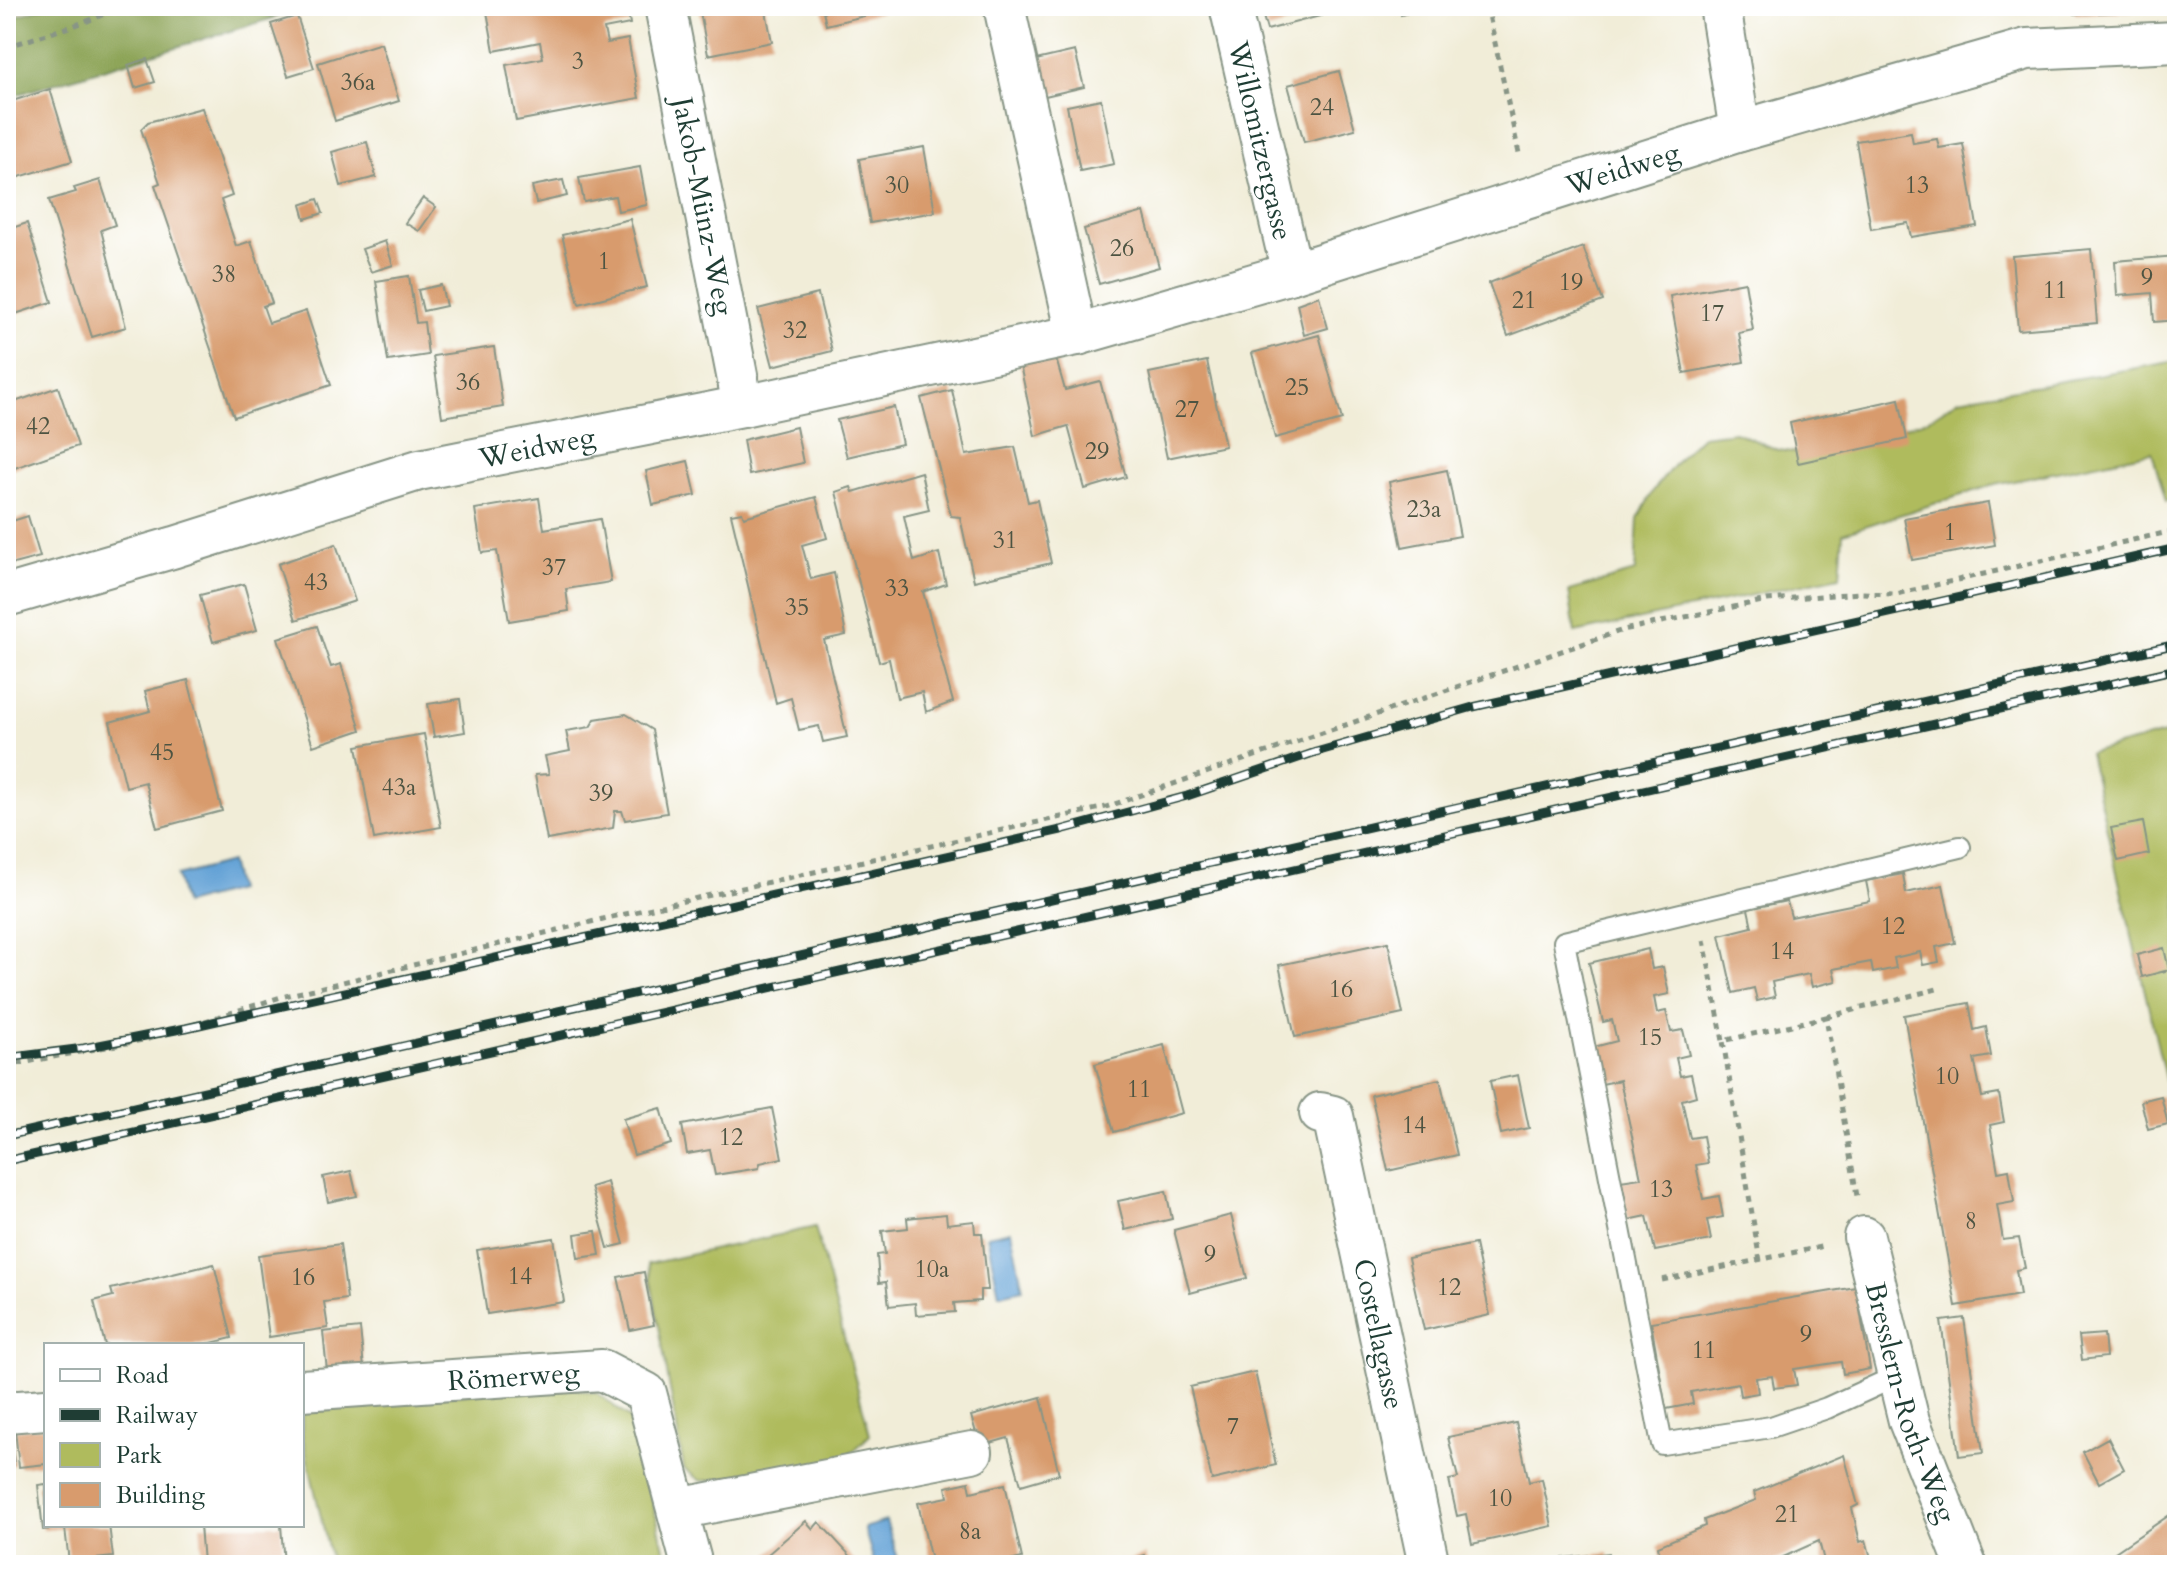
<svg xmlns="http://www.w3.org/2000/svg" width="2183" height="1571" font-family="Cardo,serif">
  <rect width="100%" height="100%" fill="#fff"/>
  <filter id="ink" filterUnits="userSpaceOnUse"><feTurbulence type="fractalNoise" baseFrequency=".0125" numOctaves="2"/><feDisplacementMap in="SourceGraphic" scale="16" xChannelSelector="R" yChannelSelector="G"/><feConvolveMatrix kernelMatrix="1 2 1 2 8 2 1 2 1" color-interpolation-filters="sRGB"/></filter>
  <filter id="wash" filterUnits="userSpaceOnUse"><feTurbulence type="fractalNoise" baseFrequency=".006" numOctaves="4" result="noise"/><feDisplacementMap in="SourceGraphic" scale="32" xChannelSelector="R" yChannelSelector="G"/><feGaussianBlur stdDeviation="1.8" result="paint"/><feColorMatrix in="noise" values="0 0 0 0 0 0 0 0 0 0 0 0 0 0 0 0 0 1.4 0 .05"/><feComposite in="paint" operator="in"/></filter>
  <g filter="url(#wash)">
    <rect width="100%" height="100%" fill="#f1edd8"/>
    <path fill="#afbb5d" stroke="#677c48" stroke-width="2" d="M2177,361v138l-11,2 -14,-49 -162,34 -147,47 -3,43 -265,57 -6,-42 66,-19 3,-53 15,-28 29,-36 20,-19 33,-4 43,18 34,5 115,-35 32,-21z
      M2177,731v398l-88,-376z
      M815,1227l55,208 -32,31 -137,15 -17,-12 -36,-205z
      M552,1384l45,9 36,28 35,144h-336l-30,-130v-23z"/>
    <path fill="#8ba354" stroke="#557044" stroke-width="2" d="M48,6h266l-308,92v-79z"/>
    <path fill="#64a2d6" stroke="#427085" stroke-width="2" d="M230,862l7,28 -53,14 -7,-28z
      M1011,1231l12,58 -24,5 -12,-58z
      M886,1521l13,41 -24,3 -11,-37z"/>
    <g id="blocks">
      <path fill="#d89b6d" d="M6,6h28v1l-28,8z
        M486,6h141l3,18 -26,5 3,14 21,-4 11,59 -123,23 -10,-56 37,-7 -3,-16 -46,9z
        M699,6h66l7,36 -64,13z
        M822,6h58l1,6 -55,13z
        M1260,6h94v1l-87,23z
        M1399,6h30l1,1 -29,8z
        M2075,6h85v4l-85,4z
        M297,16l17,52 -26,8 -17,-52z
        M381,43l18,58 -64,20 -17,-58z
        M1075,51l9,36 -39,9 -9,-36z
        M147,59l8,23 -20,6 -7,-23z
        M1339,71l16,58 -51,13 -16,-57z
        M50,89l22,72 -66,20v-78z
        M1101,99l13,65 -34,7 -13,-65z
        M202,108l30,88 -11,4 15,46 15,-5 21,62 -9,3 6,17 37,-12 25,74 -97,32 -79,-232 5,-2 -19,-54 7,-7z
        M1911,132l2,11 24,-4 2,9 24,-4 14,82 -66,11 -3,-14 -37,6 -15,-88z
        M367,142l9,35 -35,9 -9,-34z
        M924,147l11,65 -65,11 -11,-64z
        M640,167l7,38 -29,6 -3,-15 -31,6 -5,-24z
        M100,180l15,45 -14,5 25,97 -34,10 -43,-137 27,-8 -2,-4z
        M563,180l4,16 -31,7 -4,-17z
        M423,198l13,9 -17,24 -14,-8z
        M318,199l5,14 -18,6 -4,-14z
        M1144,212l15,55 -60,17 -15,-55z
        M630,219l17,68 -68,17 -17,-69z
        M27,223l25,79 -46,15v-87z
        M385,241l8,24 -22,7 -9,-23z
        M1583,247l20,54 -95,35 -19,-53z
        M2091,249l6,74 -79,7 -6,-74z
        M2177,256v64l-23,2 -2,-29 -35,3 -2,-35z
        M409,276l7,47 8,-1 4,33 -40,6 -12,-80z
        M1745,282l8,48 -14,3 5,29 -60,11 -14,-77z
        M441,285l5,21 -23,5 -5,-21z
        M818,294l14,57 -59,15 -15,-57z
        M1319,296l9,32 -24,7 -7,-31z
        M1319,335l23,85 -67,18 -23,-85z
        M494,347l9,60 -61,10 -9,-61z
        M1055,355l10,35 35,-9 26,96 -41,12 -17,-63 -33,10 -16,-76z
        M1207,361l18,85 -58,12 -18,-85z
        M58,387l20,59 -72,25v-66z
        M952,390l14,65 49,-8 13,55 9,-2 14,63 -77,18 -14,-64 -9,-1 -30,-118z
        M1899,399l8,40 -109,24 -8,-40z
        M894,407l8,37 -55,13 -10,-37z
        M796,427l7,36 -54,12 -6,-35z
        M688,461l8,34 -43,10 -7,-34z
        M1447,470l13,66 -58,11 -13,-65z
        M921,472l8,38 -25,6 10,45 25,-8 7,31 -23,8 30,110 -27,10 -4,-20 -25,6 -8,-39 -10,3 -43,-170 15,-5 2,5z
        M816,497l11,41 -25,7 9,34 23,-6 12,62 -22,5 23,97 -24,5 -4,-16 -20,4 -8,-32 -15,5 -45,-189 11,-2 2,5z
        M539,498l5,31 56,-10 11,63 -45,7 3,22 -60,10 -12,-70 -15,2 -7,-44z
        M1988,503l7,42 -83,15 -8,-42z
        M28,516l12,41 -34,9v-43z
        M336,544l19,57 -59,19 -18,-56z
        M244,584l13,46 -44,12 -13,-47z
        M317,626l14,41 10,-3 20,66 -48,16 -35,-108z
        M188,680l34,131 -65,17 -12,-46 -19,5 -16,-65 40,-11 -5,-20z
        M460,699l5,33 -31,5 -6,-33z
        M626,714l26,16 15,83 -42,7 -3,-9h-7l-2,17 -66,12 -12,-65 14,-1 -4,-18 25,-5 -4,-20 24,-4 5,-8z
        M424,734l17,93 -67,12 -17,-93z
        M2143,822l6,32 -31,7 -7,-33z
        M1903,874l3,19 37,-8 12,58 -19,4 3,15 -16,3 -3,-13 -26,6 2,10 -23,5 -2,-11 -38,7 3,12 -24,6 -3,-13 -37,8 3,15 -18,4 -3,-13 -21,5 -13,-58 32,-8 -4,-18 39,-8 4,16 79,-16 -4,-20z
        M1388,942l15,72 -108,23 -16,-72z
        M2164,948l5,22 -27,7 -5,-22z
        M1648,949l4,20 11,-2 6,27 -15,3 3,16 9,-2 5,21 12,-2 6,25 -13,3 4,18 11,-2 5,22 -14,4 8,38 13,-2 5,27 -12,2 7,34 16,-3 4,21 -16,3 4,20 -56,11 -8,-35 -19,4 -8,-39 21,-3 -21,-98 -18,4 -8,-37 23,-6 -5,-21 -9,2 -14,-59z
        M1969,1003l5,27 12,-3 5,29 -17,3 8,38 17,-3 5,28 -14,3 8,47 11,-2 5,32 -17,3 6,35 16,-2 6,30 -9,2 4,25 -64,11 -52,-291z
        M1164,1045l18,68 -68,19 -19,-68z
        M1518,1075l11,53 -28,6 -11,-53z
        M1440,1079l17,76 -69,16 -17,-76z
        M2177,1085v25h-1l-7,-23z
        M2161,1096l7,28 -20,5 -7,-28z
        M661,1108l10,36 -37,11 -11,-36z
        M772,1108l10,50 -22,5 -1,5 -44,7 -5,-25 -23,4 -5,-29z
        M351,1171l6,25 -29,6 -5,-25z
        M607,1182l17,62 -16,4 -17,-61z
        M1166,1191l6,28 -47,11 -7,-29z
        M946,1214l1,10 27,-3 1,12h7l6,57h-8v11l-26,2 1,9 -39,3 -1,-12 -26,3 -3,-24 -7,1 -2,-28 8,-1 -3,-23 26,-3 -1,-10z
        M1231,1215l16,63 -57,15 -16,-63z
        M596,1231l4,24 -22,3 -3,-24z
        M554,1238l10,64 -77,12 -10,-64z
        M340,1244l7,55 -23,3 4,26 -59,9 -11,-82z
        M1475,1244l15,71 -66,15 -16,-72z
        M214,1264l18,74 -29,7h-98l-11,-44 19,-5 -2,-7z
        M644,1272l10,53 -24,5 -12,-53z
        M1856,1287l14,82 -27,5 -2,-12 -47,7 3,16 -23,3 -2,-12 -16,2 2,15 -18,3 -2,-13 -47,9 2,12 -27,5 -15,-87z
        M1964,1318l19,135 -24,3 -18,-135z
        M360,1328l4,40 -37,3 -4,-39z
        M2104,1334l2,23 -24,3 -3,-24z
        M1255,1372l21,93 -64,15 -22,-93z
        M1041,1397l18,77 -38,11 -13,-47 -28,8 -9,-30z
        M1516,1423l13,59 13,-3 10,47 -80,18 -6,-30 -9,2 -8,-36 9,-2 -10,-41z
        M46,1427v37l-27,3 -4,-37z
        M6,1434h5l3,31 -8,1z
        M2108,1438l16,31 -25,14 -16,-31z
        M1844,1455l14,50 -6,3 8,34 6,-2 7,25h-48l-6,-24 -54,24h-103l-4,-19 47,-20 -1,-6 52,-20 -2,-8z
        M969,1482l2,10 34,-8 17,74 -28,7h-62l-14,-62 30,-6 -2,-10z
        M46,1484v41h63l4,32 -44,5 -4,-34 -22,2 -5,-45z
        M2177,1510v55h-81z
        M806,1521l7,8 6,-7 37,40 -4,3h-75l-9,-11z
        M200,1525h81l3,40h-74v-3l-7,1z
        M1609,1553l1,12h-54l-1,-6z
        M1145,1555l3,10h-33v-1z"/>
    </g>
  </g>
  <g filter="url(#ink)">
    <use href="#blocks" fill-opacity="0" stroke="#889586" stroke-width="2"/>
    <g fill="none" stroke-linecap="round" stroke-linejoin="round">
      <defs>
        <path id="lane" d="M1899,1375l-72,33 -56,19 -109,17 -98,-502 396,-95"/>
        <g id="street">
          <path id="s1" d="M665,6l78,400"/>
          <path d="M1004,6l73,329"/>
          <path id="s2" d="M1230,6l62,267"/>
          <path d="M1720,6l20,125"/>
          <path id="s3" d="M6,596l169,-49 244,-77 324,-64 334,-71 215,-62 448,-142 287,-82 150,-7"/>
          <path id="s4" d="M1320,1113l13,3 96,449"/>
          <path id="s5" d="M1864,1237l45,184 57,144"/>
          <path id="s6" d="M302,1390l300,-20 44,23 46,172"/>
          <path d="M6,1412l40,-3"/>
          <path d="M678,1509l294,-57"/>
        </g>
      </defs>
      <use href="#lane" stroke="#889586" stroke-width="24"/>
      <use href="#street" stroke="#889586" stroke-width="44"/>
      <path stroke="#889586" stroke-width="5" stroke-dasharray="6 6" stroke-linecap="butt" d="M1487,6l33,152
        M6,47l79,-25 39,-16
        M1704,940l19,101
        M1826,1017l115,-29
        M6,1066l142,-27 133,-42 322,-78 503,-112 517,-177 144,-30 93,-7 36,1 281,-64
        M1760,1261l-37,-220 103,-24 31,179
        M1662,1280l163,-34"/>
      <use href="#lane" stroke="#fff" stroke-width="20"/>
      <use href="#street" stroke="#fff" stroke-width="40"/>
      <defs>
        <path id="rail" d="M6,1058l78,-10 102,-20 875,-198 126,-34 129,-44 157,-45 704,-159
          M6,1136l2171,-492
          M6,1161l2171,-492"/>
      </defs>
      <use href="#rail" stroke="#1f3d34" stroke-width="9"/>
      <use href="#rail" stroke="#fff" stroke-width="6" stroke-dasharray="18" stroke-linecap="butt"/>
    </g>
  </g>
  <g text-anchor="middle" stroke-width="6" stroke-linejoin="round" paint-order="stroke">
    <g font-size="24" fill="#4d5442">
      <text x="578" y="69">3</text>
      <text x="358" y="90">36a</text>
      <text x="1322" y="115">24</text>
      <text x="897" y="193">30</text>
      <text x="1917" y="193">13</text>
      <text x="1122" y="256">26</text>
      <text x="604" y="269">1</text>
      <text x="224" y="282">38</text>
      <text x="2147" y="285">9</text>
      <text x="1571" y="290">19</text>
      <text x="2055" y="298">11</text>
      <text x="1524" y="308">21</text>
      <text x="1712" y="321">17</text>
      <text x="795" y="338">32</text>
      <text x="468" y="390">36</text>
      <text x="1297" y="395">25</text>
      <text x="1187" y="417">27</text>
      <text x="38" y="434">42</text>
      <text x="1097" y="459">29</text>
      <text x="1424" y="517">23a</text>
      <text x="1950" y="540">1</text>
      <text x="1005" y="548">31</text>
      <text x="554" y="575">37</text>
      <text x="316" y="590">43</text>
      <text x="897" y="596">33</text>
      <text x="797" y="615">35</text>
      <text x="162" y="760">45</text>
      <text x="399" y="795">43a</text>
      <text x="601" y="801">39</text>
      <text x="1893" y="934">12</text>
      <text x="1782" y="959">14</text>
      <text x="1341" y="997">16</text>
      <text x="1650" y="1045">15</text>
      <text x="1947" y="1084">10</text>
      <text x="1139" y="1097">11</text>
      <text x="1414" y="1133">14</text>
      <text x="731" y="1145">12</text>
      <text x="1661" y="1197">13</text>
      <text x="1971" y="1229">8</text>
      <text x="1210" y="1262">9</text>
      <text x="932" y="1277">10a</text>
      <text x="520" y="1284">14</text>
      <text x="303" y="1285">16</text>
      <text x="1449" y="1295">12</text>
      <text x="1806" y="1342">9</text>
      <text x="1704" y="1358">11</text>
      <text x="1233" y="1434">7</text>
      <text x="1500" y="1506">10</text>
      <text x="1787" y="1522">21</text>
      <text x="970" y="1539">8a</text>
    </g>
    <g font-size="28" fill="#1f3d34" stroke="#fff">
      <text dy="10" stroke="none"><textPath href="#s2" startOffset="138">Willomitzergasse</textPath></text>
      <text dy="10" stroke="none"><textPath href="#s3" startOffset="1674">Weidweg</textPath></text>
      <text dy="10" stroke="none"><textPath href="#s1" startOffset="204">Jakob-Münz-Weg</textPath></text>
      <text dy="10" stroke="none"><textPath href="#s3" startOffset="552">Weidweg</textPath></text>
      <text dy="10" stroke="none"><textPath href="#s4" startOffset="236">Costellagasse</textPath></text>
      <text dy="10" stroke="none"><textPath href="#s6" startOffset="212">Römerweg</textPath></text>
      <text dy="10" stroke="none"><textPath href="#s5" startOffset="172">Bresslern-Roth-Weg</textPath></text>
    </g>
  </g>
  <rect width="2183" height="1571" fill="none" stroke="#fff" stroke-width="32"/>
  <rect x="44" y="1343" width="260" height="184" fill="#ffffff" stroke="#a5b1ae" stroke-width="2"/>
  <rect x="60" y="1369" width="40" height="12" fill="#ffffff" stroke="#a5b1ae" stroke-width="2"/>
  <text x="116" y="1383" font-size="24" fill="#1f3d34">Road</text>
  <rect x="60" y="1409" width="40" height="12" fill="#1f3d34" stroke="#a5b1ae" stroke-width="2"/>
  <text x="116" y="1423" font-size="24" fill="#1f3d34">Railway</text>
  <rect x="60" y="1443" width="40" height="24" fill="#afbb5d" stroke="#a5b1ae" stroke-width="2"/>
  <text x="116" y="1463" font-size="24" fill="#1f3d34">Park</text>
  <rect x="60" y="1483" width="40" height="24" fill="#d89b6d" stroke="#a5b1ae" stroke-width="2"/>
  <text x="116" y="1503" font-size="24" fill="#1f3d34">Building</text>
</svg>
